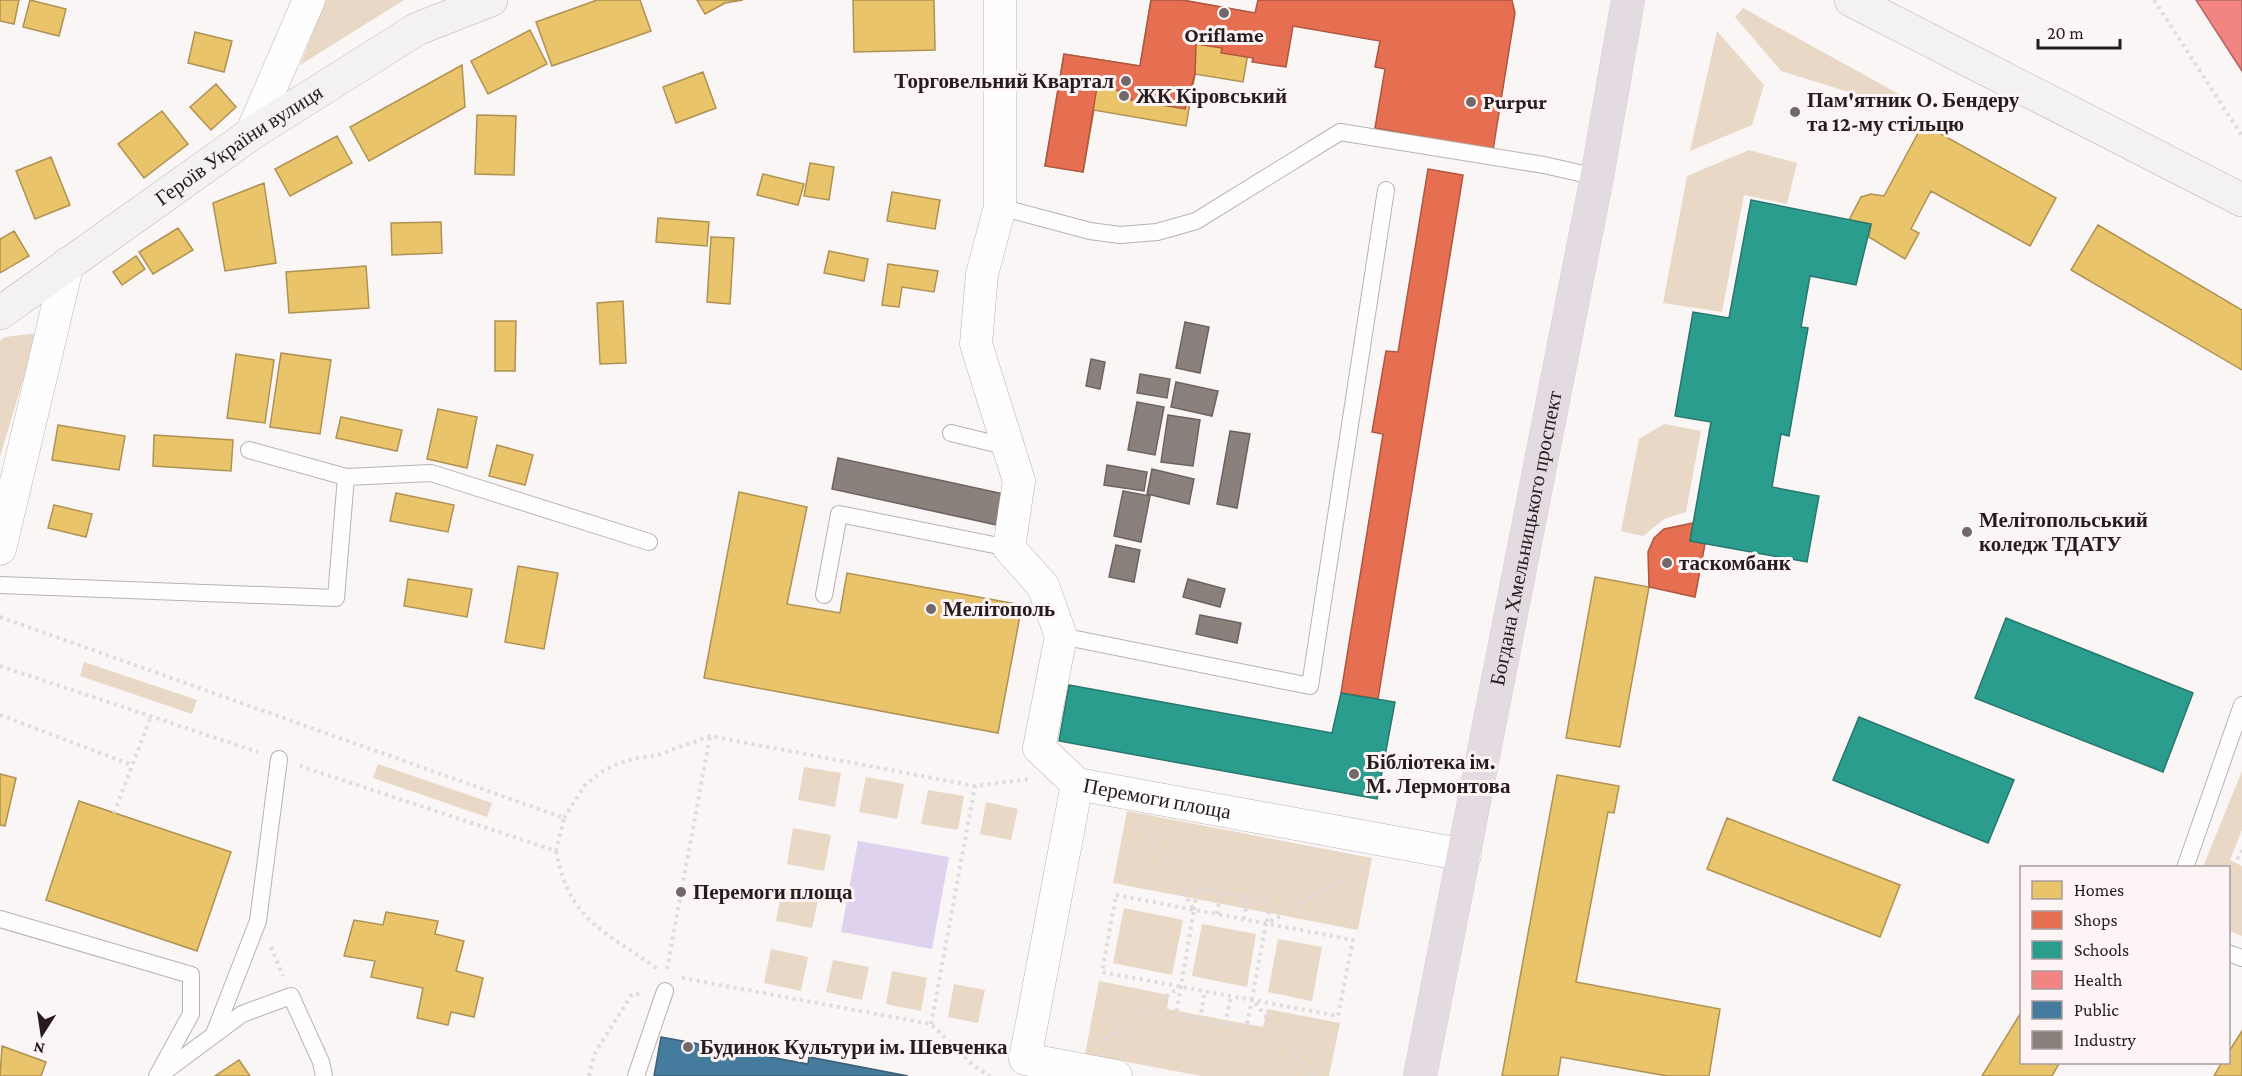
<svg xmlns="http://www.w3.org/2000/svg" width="2242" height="1076" font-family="'Crimson Pro',serif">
  <rect width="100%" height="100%" fill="#faf6f6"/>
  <path fill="#e9d8c6" d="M326,0h78l-104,65z
    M1743,8l163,90 -6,10 -119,-37 -46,-54z
    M1717,31l47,54 -12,40 -62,26z
    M1749,150l48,13 -10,41 -43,-9 -22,117 -59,-9 24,-127z
    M37,333l-37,124v-116l5,-4z
    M1664,424l37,7 -15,81 -22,7 -21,17 -22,-5 18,-92z
    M84,662l113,38 -5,14 -112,-38z
    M378,764l114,39 -5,14 -114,-39z
    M804,767l37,6 -6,34 -37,-7z
    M2242,771v59l-12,30 12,6v70l-13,-5 -1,-63 -25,-1z
    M866,777l38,7 -7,35 -38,-7z
    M928,790l36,6 -6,34 -37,-6z
    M986,802l32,7 -7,31 -31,-6z
    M1127,811l245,47 -14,72 -245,-47z
    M793,828l38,7 -7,36 -37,-7z
    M782,888l37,7 -7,33 -36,-7z
    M1124,908l59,12 -11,55 -59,-12z
    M1202,924l54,10 -9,53 -55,-11z
    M1278,939l44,8 -10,54 -44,-9z
    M771,949l37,8 -7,34 -37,-8z
    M833,960l36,7 -7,33 -36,-8z
    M892,971l35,7 -6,33 -35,-7z
    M1099,981l70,14 -2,14 96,18 4,-18 73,14 -11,53h-128l-116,-22z
    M954,984l31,6 -7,33 -30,-6z"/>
  <path fill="#dfd2ee" d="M858,841l91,16 -17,92 -91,-17z"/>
  <path fill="#e9c46a" stroke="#af9153" stroke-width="1.5" d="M0,0h19l-5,24 -14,-3z
    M30,0l36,9 -7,27 -36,-9z
    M597,0h43l11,31 -99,35 -16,-44z
    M697,0h46l-18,3 -20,11z
    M853,0h81l1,50 -81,2z
    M1151,0h31l73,13 -12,69 -48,-8 -9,52 -92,-16 -11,62 -38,-6 19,-112 76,12z
    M530,30l17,34 -59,30 -17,-33z
    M195,32l37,9 -8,31 -36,-9z
    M462,65l3,42 -96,54 -19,-34z
    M703,72l13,36 -40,15 -13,-36z
    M216,84l20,23 -25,23 -21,-23z
    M162,111l26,33 -44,34 -26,-34z
    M477,115l39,1 -2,59 -39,-1z
    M1923,124l133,74 -26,48 -99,-55 -20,38 8,4 -14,26 -36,-22 2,-13 -22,-4 12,-23 10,-3 13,2z
    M337,136l15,27 -62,33 -15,-27z
    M51,157l19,48 -35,14 -19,-48z
    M810,163l24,4 -5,33 -25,-4z
    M763,174l41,10 -6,21 -41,-10z
    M264,183l12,80 -51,8 -12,-68z
    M892,192l48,8 -5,29 -48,-8z
    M658,218l51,4 -2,24 -51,-4z
    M441,222l1,31 -50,2 -1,-32z
    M2098,225l144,85v60l-171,-100z
    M178,228l15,22 -40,24 -14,-22z
    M14,231l15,25 -29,17v-34z
    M711,237l23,1 -4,66 -23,-2z
    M829,251l39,8 -4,22 -40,-8z
    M136,256l9,13 -23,16 -9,-13z
    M888,264l50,7 -4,21 -32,-5 -3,20 -17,-2z
    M366,266l3,42 -80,5 -3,-41z
    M623,301l3,62 -26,1 -3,-61z
    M495,321h21l-1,50h-20z
    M281,353l50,7 -11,74 -50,-7z
    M236,354l38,6 -9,63 -38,-5z
    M438,409l39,8 -10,51 -40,-9z
    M341,417l61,13 -5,21 -61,-13z
    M58,425l67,11 -6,34 -67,-10z
    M154,435l79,5 -2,31 -78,-5z
    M497,445l36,10 -8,30 -36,-9z
    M739,492l68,15 -20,97 53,9 7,-40 175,32 -24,128 -294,-55z
    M396,493l58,12 -6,27 -58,-11z
    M54,505l38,9 -6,23 -38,-9z
    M518,566l40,7 -14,76 -39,-7z
    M1595,577l54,10 -29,160 -54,-9z
    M408,579l64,10 -5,28 -63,-11z
    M0,774l16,4 -11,48 -5,-1z
    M1557,775l62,11 -5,27 -6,-1 -32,170 144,27 -11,67h-42l-106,-19 -3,19h-56z
    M79,801l152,51 -34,99 -151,-51z
    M1727,818l173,67 -20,52 -173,-68z
    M386,912l52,9 -3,13 29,7 -8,30 27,7 -9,39 -23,-5 -3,13 -31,-7 6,-30 -52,-11 4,-16 -31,-5 10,-36 29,5z
    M2022,1011v51h38l-8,14h-70z
    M2242,1031v45h-28l8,-14h6v-9z
    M2,1046l44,16 -5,14h-41z
    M239,1060l11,16h-35z"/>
  <path fill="#e76f51" stroke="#ae5641" stroke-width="1.5" d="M1151,0h31l73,13 3,-13h254l3,13 -22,137 -118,-22 10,-59 -10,-2 5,-26 -87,-15 -7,41 -34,-5 1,-4 -32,-5 1,-5 -26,-4 -1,30 -10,35 -65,-11 1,-7 -24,-4 -14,85 -38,-6 19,-112 76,12z
    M1428,169l35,6 -85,524 -37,-6 42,-259 -11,-2 14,-81 12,1z
    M1693,523l-3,18 15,3 -10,53 -46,-10 -1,-35 6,-14 10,-9z"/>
  <path fill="#2a9d8f" stroke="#29766d" stroke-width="1.5" d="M1751,200l120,24 -15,61 -46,-9 -9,51 7,1 -19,108 -8,-2 -9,53 47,9 -12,66 -117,-21 21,-119 -36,-6 18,-104 36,6z
    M2006,618l187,75 -30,79 -188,-74z
    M1069,685l263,48 9,-40 54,9 -18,97 -318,-58z
    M1859,717l155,63 -26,63 -155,-63z"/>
  <path fill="#f28482" stroke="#b56464" stroke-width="1.5" d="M2196,0h46v71z"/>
  <path fill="#457b9d" stroke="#3c5e77" stroke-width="1.5" d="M661,1037l147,27 1,-7 99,19h-254z"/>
  <path fill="#8a817c" stroke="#6d6260" stroke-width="1.5" d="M1185,322l24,5 -9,46 -24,-5z
    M1091,359l14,3 -5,27 -14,-3z
    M1140,374l30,5 -3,19 -30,-5z
    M1176,382l42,9 -6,25 -41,-9z
    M1137,402l27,5 -9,48 -27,-5z
    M1168,415l32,5 -7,46 -32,-4z
    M1230,431l20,3 -13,74 -20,-4z
    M838,458l166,36 -7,31 -165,-36z
    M1107,465l40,7 -3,19 -40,-6z
    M1152,469l42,10 -5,25 -42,-10z
    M1123,491l27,5 -9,46 -27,-6z
    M1116,545l24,5 -6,32 -25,-5z
    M1188,579l37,10 -5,18 -37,-10z
    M1200,615l41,8 -4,20 -41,-9z"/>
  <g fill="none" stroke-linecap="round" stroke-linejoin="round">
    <defs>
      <path id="service" d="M1000,207l90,24 30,4 37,-3 39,-11 144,-89 204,33 53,12
        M951,433l57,14
        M249,450l97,27
        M0,585l336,13 10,-121 85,-4 218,69
        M824,595l15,-81 170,34
        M1061,636l249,50 76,-496
        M2185,868l57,-163
        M0,919l191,56v39l-34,62
        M2228,953l14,5
        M214,1034l44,-113 21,-162
        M160,1075l82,-61 49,-18 30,66 3,14
        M636,1076l29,-85"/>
      <g id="minor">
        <path d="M1000,0v207l-18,67 -6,70 43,137 -10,67 34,38 18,50 -22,112 38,36"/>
        <path d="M251,134l58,-134"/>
        <path d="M0,549l68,-286"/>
        <path id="s1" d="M1116,1076l-91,-17 52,-275 388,71"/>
      </g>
      <g id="secondary">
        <path d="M1851,0l391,200"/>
        <path id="s2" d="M0,313l251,-179 166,-105 74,-29"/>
      </g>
      <g id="trunk">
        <path id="s3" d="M1420,1076l177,-899 31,-177"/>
      </g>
    </defs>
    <use href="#service" stroke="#b9b1b2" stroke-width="18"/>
    <use href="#minor" stroke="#b9b1b2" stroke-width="33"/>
    <use href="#secondary" stroke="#b9b1b2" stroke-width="34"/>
    <use href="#trunk" stroke="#d7d3d3" stroke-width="34"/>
    <path stroke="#dddbdc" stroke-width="4" stroke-dasharray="3 4.5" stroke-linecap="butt" d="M2154,0l88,136
      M0,617l564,201 -8,33 -256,-85
      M0,666l258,86
      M0,715l132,50
      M114,813l37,-97
      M564,818l21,-33 15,-12 14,-8 22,-7 19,-2 55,-20 265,50 55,-7
      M2242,850l-4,8 4,2
      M556,851c13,71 50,80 103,119
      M1116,895l237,45 -15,76 -236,-44z
      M1194,910l4,-22 72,14 -3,21
      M1217,914l4,-22
      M1244,919l4,-22
      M271,947l12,29
      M667,969l43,-233
      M682,978l249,46 43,42 16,10
      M1181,986l-5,29 70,13 6,-28
      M1200,1020l5,-29
      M931,1024l44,-238
      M1225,1024l6,-28
      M1099,1044l82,-58 13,-76 -52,-85
      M589,1076l6,-23 37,-59h8
      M1313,1076l-61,-77 14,-75 97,-57"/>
    <use href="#service" stroke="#fefefe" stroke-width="16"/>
    <use href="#minor" stroke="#fefefe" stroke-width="32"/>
    <use href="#secondary" stroke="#f4f1f3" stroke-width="33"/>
    <use href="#trunk" stroke="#e4dae1" stroke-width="33"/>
  </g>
  <g fill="#726869" stroke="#fcf4f5" stroke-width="2">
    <circle cx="1224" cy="13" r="6"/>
    <circle cx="1126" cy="81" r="6"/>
    <circle cx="1124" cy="96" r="6"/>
    <circle cx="1471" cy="102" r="6"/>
    <circle cx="1795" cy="112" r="6"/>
    <circle cx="1967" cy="532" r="6"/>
    <circle cx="1667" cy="563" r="6"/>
    <circle cx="931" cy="609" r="6"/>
    <circle cx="1354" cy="774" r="6"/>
    <circle cx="681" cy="892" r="6"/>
    <circle cx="688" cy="1047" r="6"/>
  </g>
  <g text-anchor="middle" stroke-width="6" stroke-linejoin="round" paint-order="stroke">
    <g font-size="21" font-weight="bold" fill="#281b1d" stroke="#fcf4f5" text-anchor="start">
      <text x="1224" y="42" text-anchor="middle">Oriflame</text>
      <text x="1114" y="88" text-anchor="end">Торговельний Квартал</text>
      <text x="1136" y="103">ЖК Кіровський</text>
      <text x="1807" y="107">Пам'ятник О. Бендеру<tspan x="1807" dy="24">та 12-му стільцю</tspan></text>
      <text x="1483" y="109">Purpur</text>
      <text x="1979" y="527">Мелітопольський<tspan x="1979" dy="24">коледж ТДАТУ</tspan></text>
      <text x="1679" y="570">таскомбанк</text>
      <text x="943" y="616">Мелітополь</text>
      <text x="1366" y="769">Бібліотека ім.<tspan x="1366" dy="24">М. Лермонтова</tspan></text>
      <text x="693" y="899">Перемоги площа</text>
      <text x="700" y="1054">Будинок Культури ім. Шевченка</text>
    </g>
    <g font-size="21" fill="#281b1d" stroke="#fcf4f5">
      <text dy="7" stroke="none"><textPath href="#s2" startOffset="292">Героїв України вулиця</textPath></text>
      <text dy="7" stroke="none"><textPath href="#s3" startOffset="548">Богдана Хмельницького проспект</textPath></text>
      <text dy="7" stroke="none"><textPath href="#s1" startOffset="454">Перемоги площа</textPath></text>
    </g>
  </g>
  <rect x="2020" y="866" width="210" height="198" fill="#fcf4f5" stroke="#a79d9f" stroke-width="1.5"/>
  <rect x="2032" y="881" width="30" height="18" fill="#e9c46a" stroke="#a79d9f" stroke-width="1.5"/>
  <text x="2074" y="896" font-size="18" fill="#281b1d">Homes</text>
  <rect x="2032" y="911" width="30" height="18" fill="#e76f51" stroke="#a79d9f" stroke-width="1.5"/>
  <text x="2074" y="926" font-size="18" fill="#281b1d">Shops</text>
  <rect x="2032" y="941" width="30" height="18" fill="#2a9d8f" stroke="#a79d9f" stroke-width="1.5"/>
  <text x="2074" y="956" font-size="18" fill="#281b1d">Schools</text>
  <rect x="2032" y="971" width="30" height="18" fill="#f28482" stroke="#a79d9f" stroke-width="1.5"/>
  <text x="2074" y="986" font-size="18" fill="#281b1d">Health</text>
  <rect x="2032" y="1001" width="30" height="18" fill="#457b9d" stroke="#a79d9f" stroke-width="1.5"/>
  <text x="2074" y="1016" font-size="18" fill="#281b1d">Public</text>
  <rect x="2032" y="1031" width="30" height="18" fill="#8a817c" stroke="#a79d9f" stroke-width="1.5"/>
  <text x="2074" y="1046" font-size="18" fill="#281b1d">Industry</text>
  <g transform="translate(42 1034) rotate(192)" stroke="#fcf4f5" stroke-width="4.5" paint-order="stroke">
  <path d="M0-4.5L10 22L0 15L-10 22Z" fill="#281b1d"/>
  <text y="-9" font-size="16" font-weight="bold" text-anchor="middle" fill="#281b1d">N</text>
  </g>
  <path d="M2038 39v9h82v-9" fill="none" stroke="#281b1d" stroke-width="3"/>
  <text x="2047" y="39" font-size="18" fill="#281b1d" stroke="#fcf4f5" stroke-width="4.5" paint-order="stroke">20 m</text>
</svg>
